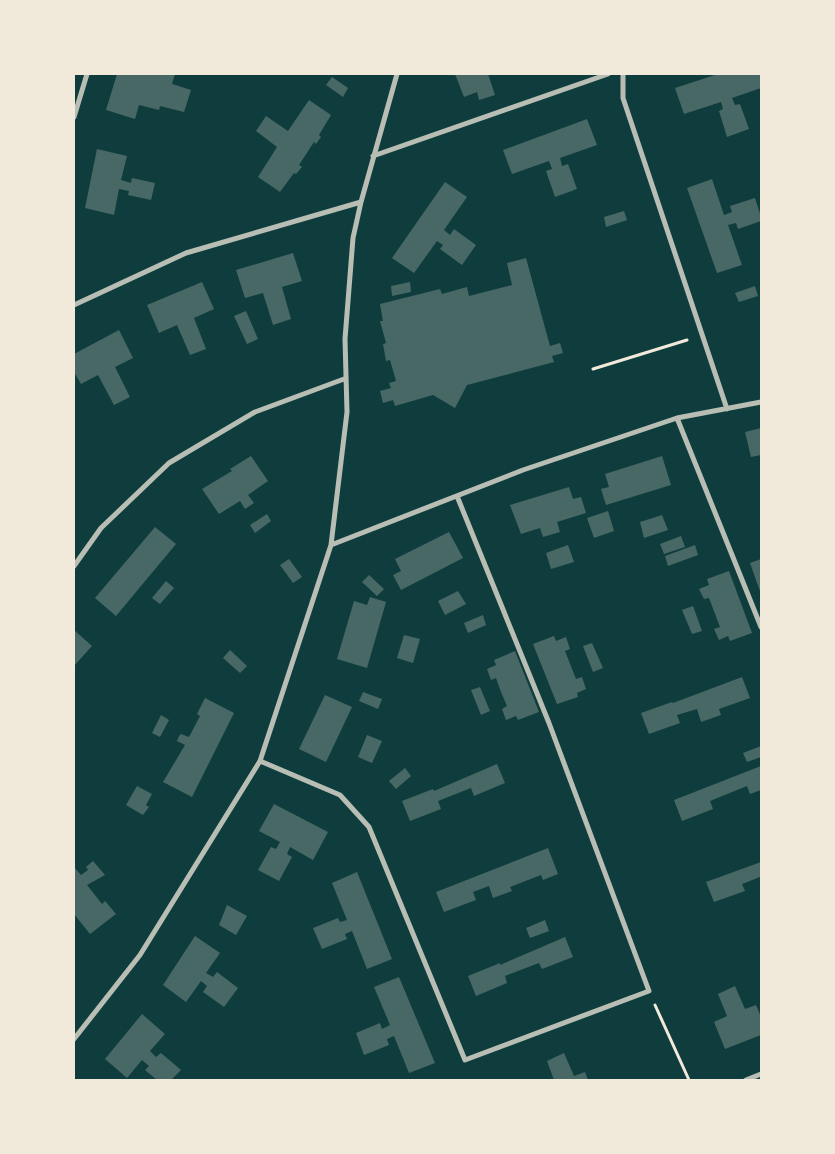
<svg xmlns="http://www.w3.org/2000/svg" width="835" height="1154" font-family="'Work Sans',sans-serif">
  <rect width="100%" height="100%" fill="#0f3d3e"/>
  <path fill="#486865" d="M117,74h58l-3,10 19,6 -7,22 -24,-6 -1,4 -20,-5 -4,14 -29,-9z
    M455,74h33l7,21 -16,5 -2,-8 -13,5z
    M718,74h43v14l-29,10 3,7 5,-1 9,25 -22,8 -8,-26 4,-2 -2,-7 -37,12 -9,-26z
    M332,77l16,11 -5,9 -17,-12z
    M309,100l22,15 -12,20 2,2 -5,7 -2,-2 -15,23 3,2 -6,7 -2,-1 -14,19 -22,-15 19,-30 -21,-16 10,-15 22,15z
    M587,119l10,26 -37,13 2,8 6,-2 9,25 -22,8 -9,-26 6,-2 -3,-8 -37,13 -9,-24z
    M97,149l30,7 -6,24 10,3 1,-5 23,5 -4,17 -23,-5 1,-4 -10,-2 -5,26 -29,-7z
    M712,179l12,36 8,-3 -2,-6 25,-8 6,19v4l-23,8 -2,-6 -8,2 14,40 -25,8 -30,-85z
    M445,182l22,15 -23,33 6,5 4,-6 22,16 -14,20 -22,-16 3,-4 -6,-4 -23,32 -22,-15z
    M624,211l3,9 -21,7 -2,-10z
    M293,253l9,28 -20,6 9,32 -18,6 -10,-32 -18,5 -9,-28z
    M526,258l24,88 10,-3 3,10 -11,3 2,6 -87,23 -12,23 -22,-13 -38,11 -2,-6 -10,3 -3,-12 11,-3 -2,-5 7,-2 -6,-21 -4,1 -3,-17 3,-1 -6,-22h3l-3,-17 60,-15 2,5 25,-7 2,9 43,-11 -5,-22z
    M202,282l12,27 -20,9 12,31 -16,6 -13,-30 -18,8 -12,-28z
    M410,282l1,10 -19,4 -1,-10z
    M755,286l3,10 -19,6 -4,-9z
    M246,311l12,28 -11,5 -13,-28z
    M119,330l14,28 -18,9 15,30 -16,8 -16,-30 -17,9 -7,-12v-18z
    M761,428v27l-10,2 -6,-25z
    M251,456l17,25 -20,14 6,8 -9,6 -5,-8 -21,13 -17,-25 30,-18 -2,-2z
    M662,456l9,29 -65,20 -5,-16 8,-2 -4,-13z
    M569,487l4,12 8,-2 5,16 -29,9 3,10 -17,5 -3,-9 -19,6 -11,-29z
    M608,511l6,20 -20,7 -7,-20z
    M267,514l4,7 -16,12 -5,-8z
    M662,515l6,15 -24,8 -4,-16z
    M155,527l21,17 -60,72 -21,-18z
    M449,532l14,26 -62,32 -8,-15 8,-4 -6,-12z
    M681,536l4,11 -21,7 -4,-10z
    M568,545l6,17 -23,7 -5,-16z
    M695,545l3,10 -30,11 -3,-10z
    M289,559l13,18 -9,6 -13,-18z
    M761,559v35l-11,-31z
    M729,571l23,62 -22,8 -2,-5 -9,4 -5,-11 6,-2 -11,-29 -5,1 -5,-10 10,-4 -2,-6z
    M369,575l15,14 -7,7 -15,-14z
    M166,581l8,7 -14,16 -8,-6z
    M458,591l8,13 -21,11 -7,-14z
    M370,597l16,5 -19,66 -30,-9 17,-58 13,4z
    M693,606l9,25 -10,3 -10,-24z
    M483,615l3,10 -18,8 -4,-10z
    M74,630l18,16 -18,20z
    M404,635l16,4 -7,24 -16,-5z
    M554,636l2,5 10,-4 4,12 -5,2 11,28 6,-2 4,12 -9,4 1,4 -21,7 -24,-60z
    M592,643l11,25 -10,4 -10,-26z
    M230,650l17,16 -7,7 -17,-15z
    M515,651l24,61 -21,8 -2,-4 -10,4 -4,-11 5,-3 -6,-14 -5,-14 -5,2 -4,-11 9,-4 -2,-5z
    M742,677l8,21 -31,11 2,6 -20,7 -4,-13 -20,6 3,8 -31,11 -8,-21 31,-11 1,1z
    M480,687l10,24 -9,4 -10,-25z
    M363,692l19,7 -4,10 -19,-8z
    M325,695l27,12 -26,55 -27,-13z
    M205,698l29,15 -42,84 -29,-15 22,-37 -8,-4 2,-5 2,-2 8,3 11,-21 -3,-2z
    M161,715l8,5 -9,17 -8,-4z
    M367,735l15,6 -10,22 -14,-6z
    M761,746v11l-14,5 -4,-9z
    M497,764l8,19 -31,13 -3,-8 -33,13 3,8 -31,12 -8,-20 31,-12 1,2z
    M761,766v24l-11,4 -3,-8 -37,15 3,8 -31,12 -8,-21z
    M405,768l6,8 -15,13 -7,-8z
    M137,786l15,8 -6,11 3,2 -6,8 -17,-10z
    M274,804l54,28 -15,28 -23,-13 -3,7 5,3 -13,24 -21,-11 13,-23 5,2 4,-7 -21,-11z
    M548,848l10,26 -15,6 -2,-5 -31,12 2,4 -19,7 -4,-12 -16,6 3,8 -32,12 -8,-20z
    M93,861l12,14 -18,10 15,19 3,-3 11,13 -26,20 -16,-20v-47l7,8 7,-5 -2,-3z
    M761,862v18l-1,-3 -18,7 3,7 -31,11 -8,-20z
    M357,872l35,87 -25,10 -15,-38 -7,3 2,5 -25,10 -9,-21 25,-10 2,4 7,-2 -15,-37z
    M227,905l20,11 -11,19 -17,-10z
    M545,920l4,11 -19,7 -4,-10z
    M195,936l25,17 -14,20 7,4 4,-5 21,16 -14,19 -21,-15 4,-6 -6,-5 -15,21 -23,-17z
    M565,937l8,20 -31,12 -3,-6 -34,13 2,7 -31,13 -8,-20 32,-13v2z
    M399,977l36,86 -26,10 -15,-37 -7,3 2,6 -25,10 -8,-22 24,-10 2,6 8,-4 -16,-38z
    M735,986l10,23 11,-4 5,12v18l-36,14 -11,-27 13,-6 -9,-22z
    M142,1014l23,20 -15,17 6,6 5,-4 20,17 -10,10h-14l-12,-10 4,-4 -7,-6 -15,18 -22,-19z
    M564,1053l10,23 11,-4 3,8h-34l-7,-19z"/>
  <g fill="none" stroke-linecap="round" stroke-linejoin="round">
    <path stroke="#f1e9da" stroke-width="3" d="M593,369l94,-29
      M655,1005l34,75"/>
    <path stroke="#b8beb3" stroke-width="5" d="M623,74v24l104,311
      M74,117l13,-43
      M373,156l235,-82
      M74,305l112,-52 175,-51
      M677,418l84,209
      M331,545l192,-75 154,-52 84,-16
      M74,566l27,-38 68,-65 86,-51 89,-33
      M260,761l80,34 29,32 96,233 184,-69 -100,-268 -92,-227
      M74,1039l66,-84 120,-194 71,-216 16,-133 -2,-73 8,-101 8,-36 36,-128
      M746,1080l15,-6"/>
  </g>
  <rect width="835" height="1154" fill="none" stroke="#f1e9da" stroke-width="150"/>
</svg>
